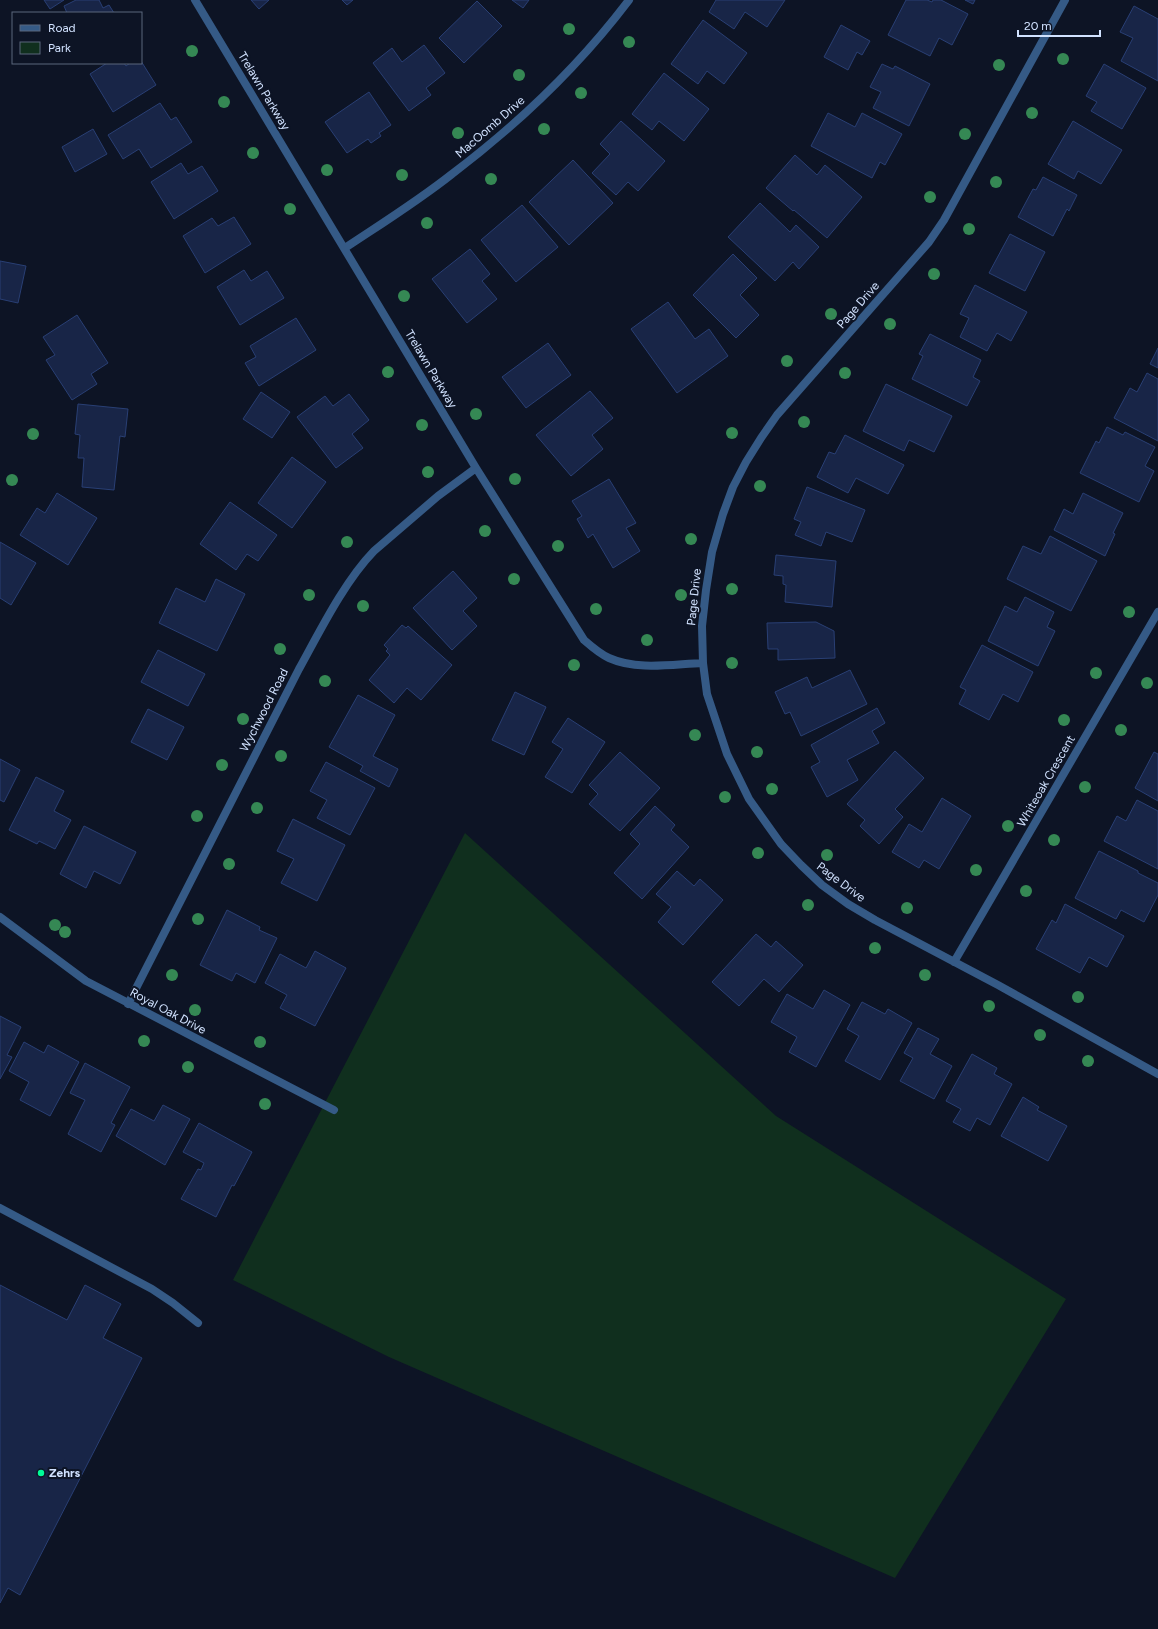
<svg xmlns="http://www.w3.org/2000/svg" width="1158" height="1629" font-family="Figtree,sans-serif">
  <rect width="100%" height="100%" fill="#0d1425"/>
  <path fill="#102f1e" d="M465,833l311,283 290,183 -171,279 -506,-221 -156,-77z"/>
  <path fill="#182547" stroke="#293f74" d="M44,0h20l-14,9z
    M76,0h23l4,8 6,-3 5,8h-47l-3,-7z
    M251,0h18l-10,9z
    M342,0h11l-6,5z
    M512,0h17l-6,8z
    M716,0h69l-18,27 -22,-15 -11,17 -25,-17z
    M906,0h21l5,2 1,-2h8l27,14 -16,31 -13,-7 -9,18 -42,-21z
    M965,0h10l-2,4z
    M477,1l25,25 -38,37 -25,-25z
    M1134,6l24,13v62l-37,-20 12,-23 -13,-6z
    M703,20l44,33 -23,31 -17,-13 -9,13 -27,-20z
    M841,25l29,16 -8,14 -5,-3 -9,18 -24,-13z
    M424,45l21,28 -19,15 5,7 -22,16 -36,-48 19,-15 10,14z
    M141,61l15,24 -43,27 -23,-38 17,-11h17l2,3 4,-3h11z
    M882,64l11,5 2,-3 35,18 -21,42 -36,-18 8,-16 -11,-5z
    M1104,64l42,24 -24,41 -31,-18 6,-9 -11,-6z
    M664,73l45,36 -25,32 -25,-20 -7,9 -20,-16z
    M369,92l22,33 -12,8 2,3 -10,7 -3,-4 -21,14 -22,-31z
    M160,103l11,17 5,-3 16,25 -41,26 -12,-19 -16,10 -15,-24z
    M828,113l27,14 7,-14 40,21 -17,31 -5,-3 -8,16 -61,-32z
    M621,121l44,40 -27,30 -10,-9 -12,13 -24,-22 18,-19 -10,-10z
    M1073,121l49,29 -21,34 -23,-13 -4,8 -26,-15z
    M93,129l14,25 -32,18 -13,-25z
    M795,155l22,20 8,-10 37,32 -35,41 -33,-28 -1,1 -27,-23z
    M573,160l40,43 -44,42 -40,-43z
    M181,163l7,11 14,-8 16,25 -44,28 -23,-37z
    M1043,177l34,18 -8,16 -2,-2 -14,27 -35,-19 15,-28 3,1z
    M760,203l30,29 6,-7 23,22 -20,22 -6,-7 -18,19 -47,-44z
    M522,205l36,42 -42,35 -35,-42z
    M234,217l17,27 -46,29 -22,-37 29,-18 6,8z
    M1010,234l35,18 -20,39 -36,-18z
    M470,249l20,25 -8,7 15,18 -30,24 -35,-44z
    M733,254l24,24 -17,17 19,20 -23,23 -43,-43z
    M0,261l26,5 -8,37 -18,-4z
    M244,270l7,11 16,-10 17,27 -44,27 -23,-38z
    M975,285l52,27 -16,29 -14,-8 -10,18 -27,-14 9,-19 -9,-4z
    M668,302l27,37 14,-10 19,27 -51,37 -46,-64z
    M77,315l31,48 -17,11 6,10 -25,16 -26,-40 9,-5 -12,-18z
    M296,318l20,32 -57,36 -14,-23 11,-6 -6,-11z
    M930,334l51,26 -8,17 7,4 -13,25 -55,-27 11,-23 -4,-2z
    M548,343l23,32 -45,33 -24,-31z
    M1158,348v20l-8,-4z
    M1147,373l11,6v62l-44,-23 16,-30 7,4z
    M886,384l66,32 -18,36 -25,-12 -5,11 -41,-20z
    M590,391l23,27 -21,17 11,14 -32,27 -35,-41z
    M261,392l29,20 -18,26 -29,-19z
    M349,394l20,26 -17,14 11,14 -27,20 -39,-51 28,-21 8,10z
    M78,404l50,5 -3,28 -5,-1 -6,54 -32,-3 2,-29h-6l2,-23 -5,-1z
    M1107,427l16,8 2,-3 30,15 -10,19 9,5 -15,31 -59,-29 16,-32 3,2z
    M845,435l59,30 -16,29 -32,-16 -8,15 -31,-16 12,-25 6,2z
    M292,457l34,25 -34,46 -34,-25z
    M609,479l27,44 -10,5 14,23 -27,17 -20,-34 -5,4 -11,-19 5,-3 -10,-15z
    M807,487l58,23 -13,32 -26,-10 -5,14 -26,-11 6,-13 -7,-3z
    M57,493l40,25 -29,47 -48,-30 17,-27 8,5z
    M1083,493l40,20 -10,20 2,1 -10,22 -51,-26 10,-21 9,5z
    M230,502l47,33 -19,26 -11,-7 -11,16 -36,-26z
    M1050,536l47,25 -26,50 -64,-32 16,-33 18,8z
    M0,542l36,21 -25,42 -11,-7z
    M776,555l60,6 -4,46 -47,-5 1,-17 -3,-1v-8l-9,-1z
    M453,571l24,27 -14,13 14,15 -25,24 -39,-42z
    M216,579l29,15 -28,57 -58,-28 17,-35 29,14z
    M1025,597l29,15 -7,15 8,4 -17,35 -50,-25 17,-35 12,6z
    M816,622l18,9 1,27 -57,2v-11h-10l-1,-26z
    M402,625l4,3 2,-2 44,39 -31,35 -14,-12 -13,15 -25,-23 21,-25 -4,-4 2,-2 -4,-4z
    M982,645l51,27 -15,30 -15,-8 -14,26 -30,-16 7,-14 -6,-3z
    M158,650l47,24 -17,32 -47,-24z
    M850,670l17,34 -66,32 -11,-24 -5,2 -10,-22 32,-15 5,11z
    M515,692l31,15 -22,48 -32,-15z
    M358,695l37,20 -22,41 25,13 -9,18 -29,-16 3,-5 -34,-19z
    M877,708l8,15 -13,8 7,12 -32,17 11,20 -31,17 -16,-30 9,-5 -9,-17z
    M148,709l36,18 -17,33 -36,-18z
    M568,718l37,24 -33,51 -27,-16 18,-28 -11,-7z
    M895,751l29,27 -29,31 8,8 -24,27 -19,-18 5,-6 -18,-16z
    M620,752l40,36 -40,43 -31,-27 9,-10 -9,-9z
    M1154,752l4,2v47l-23,-13z
    M0,759l20,11 -16,32 -4,-2z
    M326,762l49,26 -25,47 -33,-17 10,-18 -17,-9z
    M36,777l28,14 -10,20 17,9 -16,29 -16,-8 -2,3 -28,-14z
    M942,798l29,18 -32,53 -15,-9 -5,8 -27,-16 17,-28 13,8z
    M1137,800l21,11v58l-54,-28 13,-25 9,5z
    M655,806l20,19 -4,5 18,17 -47,52 -28,-26 26,-29 -10,-10z
    M293,819l52,26 -28,56 -36,-18 13,-24 -17,-8z
    M84,826l52,26 -16,32 -26,-13 -8,17 -26,-14z
    M1099,851l39,20v2l20,10v12l-14,27 -23,-12 -5,9 -41,-21z
    M677,871l17,15 6,-7 23,21 -40,45 -25,-23 13,-15 -15,-13z
    M1065,904l59,32 -17,31 -18,-10 -9,16 -44,-24 16,-29 4,3z
    M227,910l33,17 -1,3 18,8 -22,45 -19,-10 -4,8 -32,-16z
    M756,934l15,13 5,-6 27,24 -24,27 -15,-13 -25,27 -27,-24z
    M315,951l31,17 -31,58 -35,-18 7,-13 -22,-12 15,-29 26,14z
    M824,990l26,15 -34,62 -27,-15 8,-15 -26,-15 16,-28 26,15z
    M862,1002l23,12 3,-5 24,14 -32,57 -35,-19 14,-25 -12,-7z
    M0,1016l21,11 -14,28 5,2 -12,22z
    M918,1028l21,11 -9,15 22,12 -18,33 -34,-18 13,-23 -9,-5z
    M24,1042l20,11 4,-8 31,17 -29,54 -30,-16 9,-18 -20,-11z
    M972,1054l25,14 -3,6 18,10 -22,41 -13,-7 -7,13 -17,-9 8,-13 -15,-8z
    M85,1063l45,24 -19,36 4,2 -14,27 -33,-18 17,-34 -15,-7z
    M1023,1097l16,10 -2,3 30,16 -19,35 -47,-25z
    M163,1105l27,14 -25,46 -49,-29 15,-27 23,12z
    M199,1123l53,29 -18,34 -2,-1 -16,32 -35,-18 17,-30 3,1 3,-7 -21,-11z
    M0,1285l67,35 18,-35 36,19 -18,34 39,20 -122,237 -12,-7 -8,15z"/>
  <g fill="none" stroke-linecap="round" stroke-linejoin="round">
    <path stroke="#355a86" stroke-width="8" d="M0,1208l152,81 21,14 25,20"/>
    <path stroke="#355a86" stroke-width="8" d="M195,0l281,468 108,172c8,7 16,14 25,18 29,13 64,6 94,5
      M1065,0l-121,220 -15,22 -152,173 -16,23 -15,24 -13,25 -10,27 -11,38 -6,38 -4,36 1,37 4,31 20,60 22,45 32,45 20,21 21,20 26,19 27,16 123,65 160,89
      M345,248c36,-24 73,-47 107,-74 66,-50 127,-108 177,-174
      M0,917l86,64 248,129
      M954,962l204,-350
      M128,1004l171,-335c21,-38 45,-87 75,-118l64,-55 38,-28"/>
  </g>
  <g fill="#358854">
    <circle cx="569" cy="29" r="6"/>
    <circle cx="629" cy="42" r="6"/>
    <circle cx="192" cy="51" r="6"/>
    <circle cx="1063" cy="59" r="6"/>
    <circle cx="999" cy="65" r="6"/>
    <circle cx="519" cy="75" r="6"/>
    <circle cx="581" cy="93" r="6"/>
    <circle cx="224" cy="102" r="6"/>
    <circle cx="1032" cy="113" r="6"/>
    <circle cx="544" cy="129" r="6"/>
    <circle cx="458" cy="133" r="6"/>
    <circle cx="965" cy="134" r="6"/>
    <circle cx="253" cy="153" r="6"/>
    <circle cx="327" cy="170" r="6"/>
    <circle cx="402" cy="175" r="6"/>
    <circle cx="491" cy="179" r="6"/>
    <circle cx="996" cy="182" r="6"/>
    <circle cx="930" cy="197" r="6"/>
    <circle cx="290" cy="209" r="6"/>
    <circle cx="427" cy="223" r="6"/>
    <circle cx="969" cy="229" r="6"/>
    <circle cx="934" cy="274" r="6"/>
    <circle cx="404" cy="296" r="6"/>
    <circle cx="831" cy="314" r="6"/>
    <circle cx="890" cy="324" r="6"/>
    <circle cx="787" cy="361" r="6"/>
    <circle cx="388" cy="372" r="6"/>
    <circle cx="845" cy="373" r="6"/>
    <circle cx="476" cy="414" r="6"/>
    <circle cx="804" cy="422" r="6"/>
    <circle cx="422" cy="425" r="6"/>
    <circle cx="732" cy="433" r="6"/>
    <circle cx="33" cy="434" r="6"/>
    <circle cx="428" cy="472" r="6"/>
    <circle cx="515" cy="479" r="6"/>
    <circle cx="12" cy="480" r="6"/>
    <circle cx="760" cy="486" r="6"/>
    <circle cx="485" cy="531" r="6"/>
    <circle cx="691" cy="539" r="6"/>
    <circle cx="347" cy="542" r="6"/>
    <circle cx="558" cy="546" r="6"/>
    <circle cx="514" cy="579" r="6"/>
    <circle cx="732" cy="589" r="6"/>
    <circle cx="309" cy="595" r="6"/>
    <circle cx="681" cy="595" r="6"/>
    <circle cx="363" cy="606" r="6"/>
    <circle cx="596" cy="609" r="6"/>
    <circle cx="1129" cy="612" r="6"/>
    <circle cx="647" cy="640" r="6"/>
    <circle cx="280" cy="649" r="6"/>
    <circle cx="732" cy="663" r="6"/>
    <circle cx="574" cy="665" r="6"/>
    <circle cx="1096" cy="673" r="6"/>
    <circle cx="325" cy="681" r="6"/>
    <circle cx="1147" cy="683" r="6"/>
    <circle cx="243" cy="719" r="6"/>
    <circle cx="1064" cy="720" r="6"/>
    <circle cx="1121" cy="730" r="6"/>
    <circle cx="695" cy="735" r="6"/>
    <circle cx="757" cy="752" r="6"/>
    <circle cx="281" cy="756" r="6"/>
    <circle cx="222" cy="765" r="6"/>
    <circle cx="1085" cy="787" r="6"/>
    <circle cx="772" cy="789" r="6"/>
    <circle cx="725" cy="797" r="6"/>
    <circle cx="257" cy="808" r="6"/>
    <circle cx="197" cy="816" r="6"/>
    <circle cx="1008" cy="826" r="6"/>
    <circle cx="1054" cy="840" r="6"/>
    <circle cx="758" cy="853" r="6"/>
    <circle cx="827" cy="855" r="6"/>
    <circle cx="229" cy="864" r="6"/>
    <circle cx="976" cy="870" r="6"/>
    <circle cx="1026" cy="891" r="6"/>
    <circle cx="808" cy="905" r="6"/>
    <circle cx="907" cy="908" r="6"/>
    <circle cx="198" cy="919" r="6"/>
    <circle cx="55" cy="925" r="6"/>
    <circle cx="65" cy="932" r="6"/>
    <circle cx="875" cy="948" r="6"/>
    <circle cx="172" cy="975" r="6"/>
    <circle cx="925" cy="975" r="6"/>
    <circle cx="1078" cy="997" r="6"/>
    <circle cx="989" cy="1006" r="6"/>
    <circle cx="195" cy="1010" r="6"/>
    <circle cx="1040" cy="1035" r="6"/>
    <circle cx="144" cy="1041" r="6"/>
    <circle cx="260" cy="1042" r="6"/>
    <circle cx="1088" cy="1061" r="6"/>
    <circle cx="188" cy="1067" r="6"/>
    <circle cx="265" cy="1104" r="6"/>
  </g>
  <circle fill="#00fc99" stroke="#0d1425" stroke-width="1.5" cx="41" cy="1473" r="4"/>
  <g text-anchor="middle" stroke-width="4" stroke-linejoin="round" paint-order="stroke">
    <g font-size="12" fill="#d1e2ff" stroke="#0d1425">
      <text transform="translate(264 91) rotate(59)" y="4">Trelawn Parkway</text>
      <text transform="translate(490 127) rotate(-41)" y="4">MacOomb Drive</text>
      <text transform="translate(858 305) rotate(-49)" y="4">Page Drive</text>
      <text transform="translate(431 369) rotate(59)" y="4">Trelawn Parkway</text>
      <text transform="translate(694 597) rotate(-84)" y="4">Page Drive</text>
      <text transform="translate(264 710) rotate(-63)" y="4">Wychwood Road</text>
      <text transform="translate(1046 781) rotate(-60)" y="4">Whiteoak Crescent</text>
      <text transform="translate(841 882) rotate(37)" y="4">Page Drive</text>
      <text transform="translate(168 1011) rotate(28)" y="4">Royal Oak Drive</text>
    </g>
    <g font-size="12" font-weight="bold" fill="#d1e2ff" stroke="#0d1425" text-anchor="start">
      <text x="49" y="1477">Zehrs</text>
    </g>
  </g>
  <rect x="12" y="12" width="130" height="52" fill="#0d1425" stroke="#5b667c"/>
  <rect x="20" y="25" width="20" height="6" fill="#355a86" stroke="#5b667c"/>
  <text x="48" y="32" font-size="12" fill="#d1e2ff">Road</text>
  <rect x="20" y="42" width="20" height="12" fill="#102f1e" stroke="#5b667c"/>
  <text x="48" y="52" font-size="12" fill="#d1e2ff">Park</text>
  <path d="M1018 30v6h82v-6" fill="none" stroke="#d1e2ff" stroke-width="2"/>
  <text x="1024" y="30" font-size="12" fill="#d1e2ff" stroke="#0d1425" stroke-width="3" paint-order="stroke">20 m</text>
</svg>
